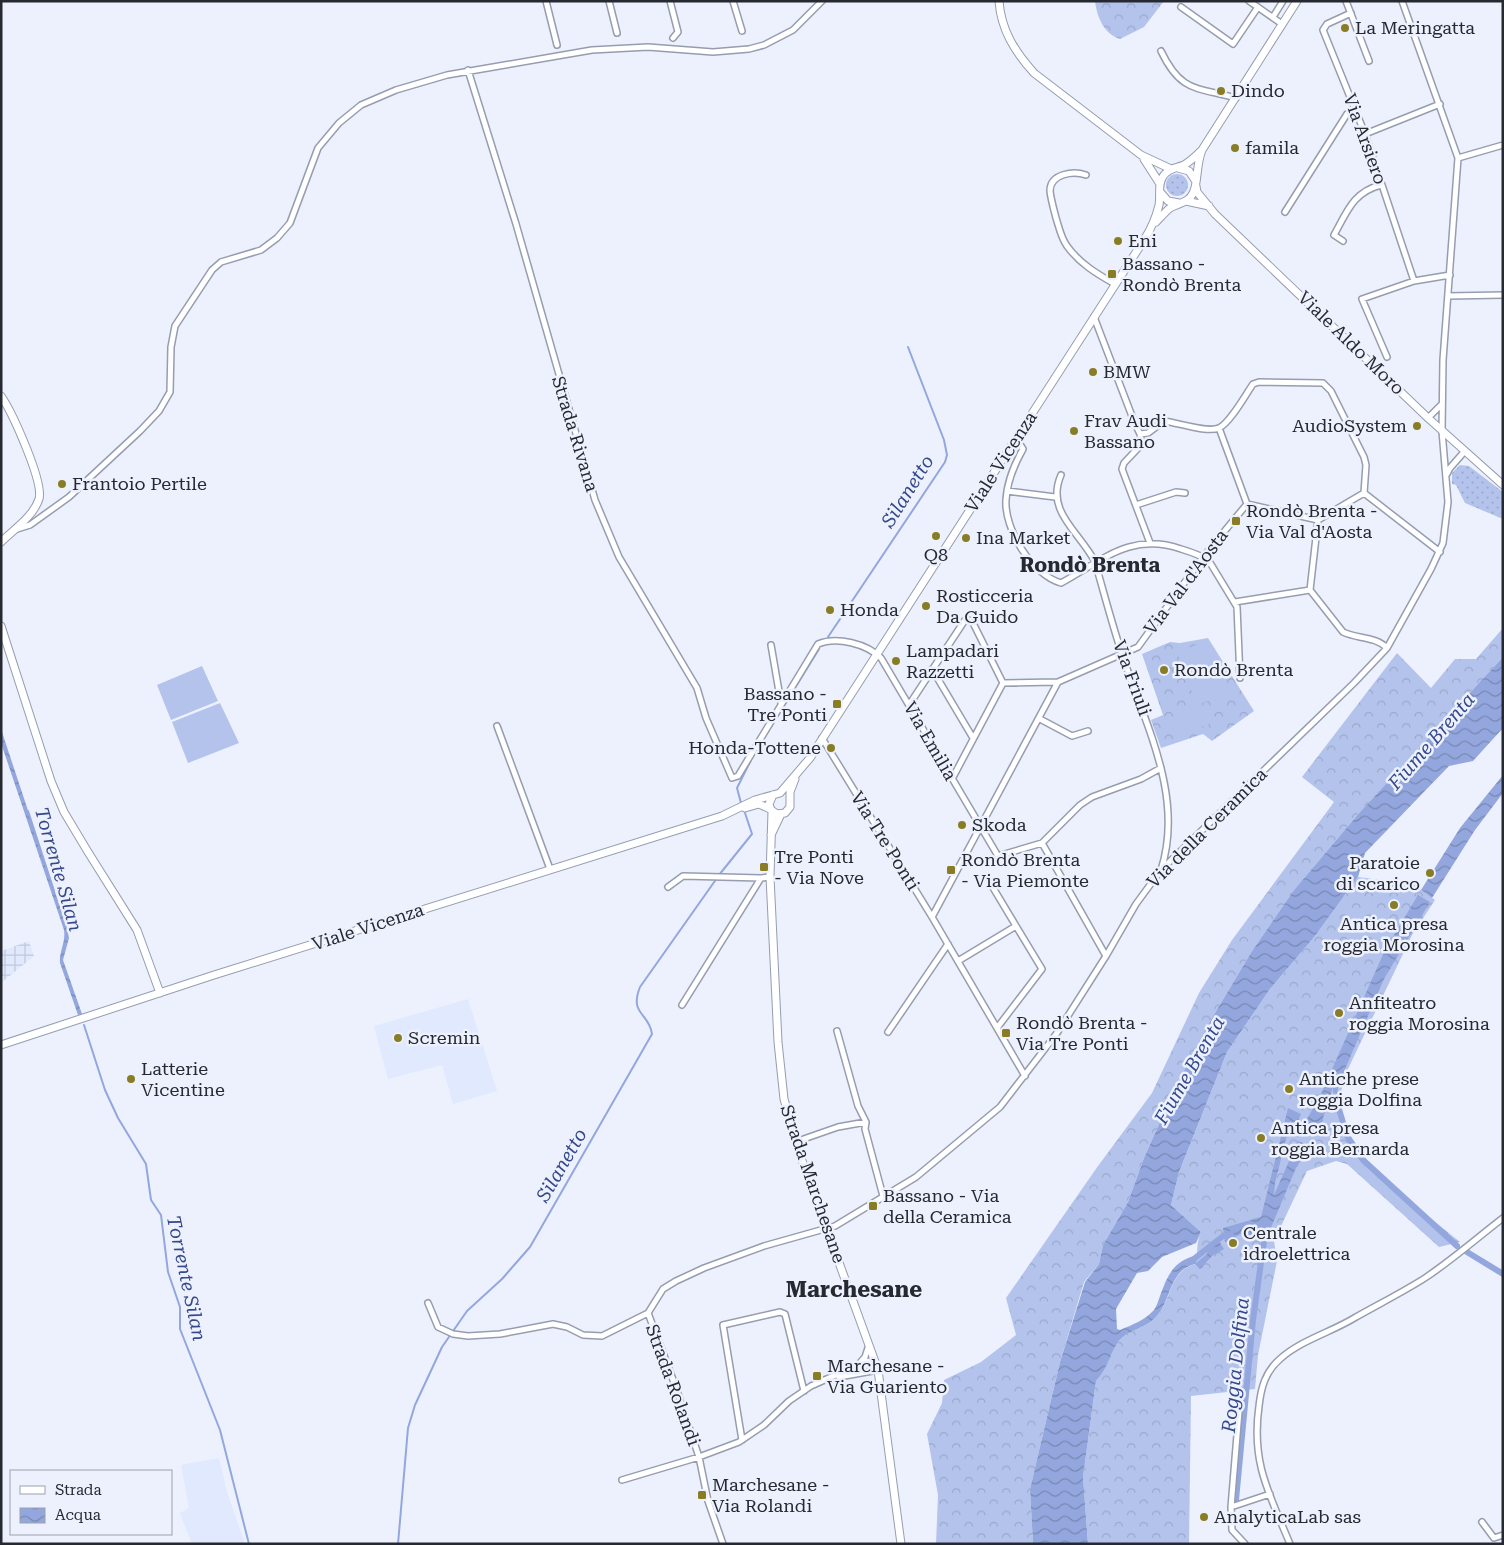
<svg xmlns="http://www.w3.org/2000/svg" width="1504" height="1545" font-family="'Roboto Serif',serif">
  <defs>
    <pattern id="industrial-grid" width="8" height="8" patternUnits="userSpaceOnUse" patternTransform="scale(1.25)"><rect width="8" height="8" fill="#e0e9fe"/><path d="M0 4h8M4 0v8" fill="none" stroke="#c0c8da"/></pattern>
    <pattern id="grass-dots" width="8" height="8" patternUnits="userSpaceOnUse" patternTransform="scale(1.25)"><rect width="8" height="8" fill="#b3c3ec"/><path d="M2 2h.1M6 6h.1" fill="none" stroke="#9aa8cb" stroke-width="1.8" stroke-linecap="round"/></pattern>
    <pattern id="forest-crowns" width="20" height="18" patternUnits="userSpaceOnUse" patternTransform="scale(1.25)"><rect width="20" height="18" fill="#b3c3ec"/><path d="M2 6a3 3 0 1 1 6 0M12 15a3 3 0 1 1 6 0" fill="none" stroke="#9aa8cb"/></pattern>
    <pattern id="water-waves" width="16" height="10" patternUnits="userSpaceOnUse" patternTransform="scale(1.25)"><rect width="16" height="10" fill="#93a7de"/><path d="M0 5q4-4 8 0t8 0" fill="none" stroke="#7888b4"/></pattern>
  </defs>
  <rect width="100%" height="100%" fill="#ecf1fd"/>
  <path fill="#e0e9fe" d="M468,999l29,92 -44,13 -11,-39 -54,14 -14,-53z
    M219,1458l8,34 18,52h-53l-12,-31 9,-5 -8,-43z"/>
  <path fill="url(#industrial-grid)" d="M29,941l5,15 -33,27v-32z"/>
  <path fill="url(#grass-dots)" d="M1166 185a11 11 0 1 1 22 0a11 11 0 1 1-22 0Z
    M1460,465l9,1 34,26v27l-38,-16 -9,-18 -4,-1v-11z"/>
  <path fill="url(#forest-crowns)" d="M1095,1h69l-20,26 -24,12c-16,-5 -23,-22 -25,-38z
    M1503,628v29l-143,155 -66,78 -42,61 -46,77 -31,60 -31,70 -16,44 -25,43 -4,19 -15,18 -24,80 -30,127 3,55h-97l2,-49 -11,-61 15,-31 2,-23 37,-18 35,-27 -10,-37 92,-132 54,-73 47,-100 33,-53 102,-138 -32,-25 95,-124 34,35 24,-29h21z
    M1208,638l46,73 -42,30 -9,-7 -42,14 -10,-28 12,-5 -21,-61 28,-12 10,1z
    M1358,877l61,8 1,4 15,11 -23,35 -65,136c-4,13 -9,26 -6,41 11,51 80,97 119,130l-21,5 -92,-83 -11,-3 -29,10 -33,70 3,20 -19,94 -3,34 -64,7 -2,148h-101l-5,-67 13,-96c13,-14 11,-24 22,-39 8,-11 28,-14 38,-25 17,-18 12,-46 40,-53 2,-12 0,-21 5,-32l-30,-27 8,-33 48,-120 43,-63 45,-53z"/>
  <path fill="#b3c3ec" d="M1205,642l19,53 -27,10 -20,-53z
    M202,666l16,35 -47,19 -14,-35z
    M220,703l19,40 -51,20 -16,-41z
    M1207,706l6,17 -34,11 -5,-17z"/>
  <path fill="url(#water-waves)" d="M1503,657v71l-30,33 -24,5 -84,87 -7,24 -43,59 -45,53 -43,63 -48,120 -8,33 30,27 -5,11 -34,14 -14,14 -11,2 -21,36 1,20 3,1c12,-5 25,-10 34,-20 3,-4 4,-9 6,-14 8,-22 14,-36 38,-41l-2,8 11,-9 2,-9 10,-4 5,8 -12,7 -12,13 -5,-5c-27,7 -23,36 -39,53 -10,11 -30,14 -38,25 -10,15 -9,25 -22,39l-13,96 5,67h-55l-3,-55 30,-127 25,-80 14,-18 4,-19 25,-43 16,-44 31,-70 31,-60 46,-77 42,-61 66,-78z
    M1,729l66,199 2,10 -6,22 19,54 -4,1 -18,-52c-1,-12 6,-21 4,-33l-63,-187z
    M1503,775v18l-28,37 -43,68 -11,-8 39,-62z
    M1418,895l12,7 -46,77 -45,104 -2,11 -4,-1v-6l-15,47 -15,-8 18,-32 64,-144z
    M1288,1108l13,6 -3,7 -8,2 -15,60 -1,12 24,-54 12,5 -14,22 -26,62 -10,1 -15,7 -2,-5 -18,9 -2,-14 38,-11z"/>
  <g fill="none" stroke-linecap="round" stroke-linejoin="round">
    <path stroke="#93a7de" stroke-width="2" d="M828,637l117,-175 2,-7 -3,-15 -36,-93
      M756,751l63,-102
      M741,803l-4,-15 14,-28
      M28,811l26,80
      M719,875l33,-41 -7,-21
      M84,1025l21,65 13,28 28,46 5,36 10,15 7,57 12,35v22l40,101 29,114
      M398,1544l10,-116 7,-23 27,-58 25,-36 35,-32 28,-32 122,-213c-3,-22 -23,-19 -12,-47l77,-109"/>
    <path stroke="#93a7de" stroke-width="6" d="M1336,1099l11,37 16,24 94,86
      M1467,1252l36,22
      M1190,1262l33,-26 8,-2
      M1236,1500l17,-180 12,-86"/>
    <defs>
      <path id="street" d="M546,1l11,44
        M609,1l8,32
        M670,1l8,31 -5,6
        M733,1l9,30
        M1249,1l33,23
        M1346,1l23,60
        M1181,7l52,37 25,-37
        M1351,13l-24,11 -4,6 42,104 49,147
        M1273,17l10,-16
        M1161,51c20,42 36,36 75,47
        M468,70l48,154 79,276 24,57 78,131 9,30 26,60 6,-2 80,-132c19,-8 49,0 63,14l117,198 44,-13 38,-38 12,-8 49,-18 20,-11
        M1365,134l75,-30
        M1458,158l45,-13
        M1086,175c-12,-4 -36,-2 -36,16 1,9 4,19 6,27 3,9 5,20 11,28 12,17 30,28 48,38
        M1285,212l62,-98 8,-5
        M1343,241l-9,-6c13,-23 19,-43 47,-50
        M1448,296l55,-1
        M1094,317l41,107 5,10 2,10 -18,19 -2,6 28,74
        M1387,357l-25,-58 52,-18 36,-6
        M1428,418l14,-14
        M1219,428l28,76
        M1140,434l8,-1 16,-12c14,2 44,12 55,7 11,-5 27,-34 34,-44l6,-2 64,1 8,8 33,66 2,8 -2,28
        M1016,438l7,11c-9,16 -16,32 -17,51 -2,29 26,75 55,83 42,-23 70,-51 120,-34 10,3 20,6 28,12l28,46 3,71
        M1447,474l3,-6 14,-16
        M1061,475c-16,37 19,57 34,87 9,31 17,62 27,92 22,68 63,142 39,216
        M1007,491l48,6
        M1364,493l76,59
        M1247,504l71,16 46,-27
        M1136,505l40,-13 9,1
        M17,529l13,-4 39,-28 71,-66 19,-20 11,-19 1,-45 4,-21 37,-56 9,-8 40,-12 16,-12 13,-15 28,-75 21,-25 22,-18 35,-15 51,-15 145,-25 56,-3 65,5 36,-3 15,-4 29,-15 29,-29
        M1310,590l33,42c14,7 32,4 44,16
        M1310,590l8,-70
        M1235,602l75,-12
        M771,645l10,58
        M932,669l41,69
        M909,705l56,-85h4l4,3 30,60
        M1040,719l32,17 16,-5
        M497,726l53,143
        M822,738l110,179 93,159
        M952,779l51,-96 55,-1
        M1042,843l64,113
        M668,887l15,-11 78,2
        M932,917l126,-235 80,-35 65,-90 44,-53
        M958,961l58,-35 -24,-40
        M682,1005l79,-127 9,-1
        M997,1028l45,-59 -26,-43
        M837,1031l21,75 8,16 -1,7 18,67
        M888,1032l60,-88
        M795,1142l43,-15 28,-5
        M428,1303l10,24 15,7 15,2 32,-2 53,-10 14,3 16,8 19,1 46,-23 15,-24 13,-8 28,-13 60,-22 71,-20 81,-49 84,-70 57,-74 49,-77 30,-52 25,-34 193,-187 33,-35 44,-79 12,-26 5,-41 -6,-71 1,-71 15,-202 -56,-157
        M648,1313l27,72 24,72 9,44 15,43
        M859,1364l6,-7 4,-12
        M839,1377l39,-7
        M1240,1399l-9,108 1,23 13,14
        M742,1440l-19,-115 57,-13 5,2 19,77
        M622,1480l77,-23 40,-15 25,-17 25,-24 22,-15 56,-25 10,5
        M1231,1507l39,-13
        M1482,1522l12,16 9,-3
        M1290,1544c-21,-51 -39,-81 -31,-138 2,-18 6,-34 21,-47 21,-19 52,-27 76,-42 23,-13 47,-25 69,-39 27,-18 52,-40 78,-60"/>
      <path id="secondary" d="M999,1c2,29 16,51 35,72l107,82 30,14
        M1144,159l16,25
        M1178,168l11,3 6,9
        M1196,186l1,6 18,22 213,204 75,67
        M1161,193l7,8 11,2
        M1186,201l23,5
        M1156,222c4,-4 9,-10 14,-14 8,-5 19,-5 23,-15 5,-8 3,-29 9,-43l95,-149
        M1,396c11,16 43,86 38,103 -6,18 -25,30 -38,43
        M1,626l50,155 13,31 24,40 49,78 23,63
        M773,795l-4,9 2,6 6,4 8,-1 5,-6v-15l5,-13
        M745,808l14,-4 11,5
        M772,811l-2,66 8,165 6,57 17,59 77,212 23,174
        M771,835l10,-21
        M1,1045l213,-70 508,-159 33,-16 25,-7 30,-35 334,-518c7,-11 12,-22 15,-35 2,-10 -2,-22 5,-30 5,-7 13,-7 20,-10 7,-4 12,-9 18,-15"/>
    </defs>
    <use href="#street" stroke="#969daf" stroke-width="8"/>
    <use href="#secondary" stroke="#969daf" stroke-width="9"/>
    <use href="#street" stroke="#fff" stroke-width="5"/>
    <use href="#secondary" stroke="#fff" stroke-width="7"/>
  </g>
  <g fill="#887d24" stroke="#ecf1fd" stroke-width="2">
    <circle cx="1345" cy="28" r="5"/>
    <circle cx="1221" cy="91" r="5"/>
    <circle cx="1235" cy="148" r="5"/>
    <circle cx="1118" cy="241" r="5"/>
    <rect x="1107" y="269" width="10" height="10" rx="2.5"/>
    <circle cx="1093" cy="372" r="5"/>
    <circle cx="1417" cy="426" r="5"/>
    <circle cx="1074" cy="431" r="5"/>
    <circle cx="62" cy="484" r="5"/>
    <rect x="1231" y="516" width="10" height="10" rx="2.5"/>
    <circle cx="936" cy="536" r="5"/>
    <circle cx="966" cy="538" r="5"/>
    <circle cx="926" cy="606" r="5"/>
    <circle cx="830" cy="610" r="5"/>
    <circle cx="896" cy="661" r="5"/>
    <circle cx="1164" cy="670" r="5"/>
    <rect x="832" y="699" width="10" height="10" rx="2.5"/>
    <circle cx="831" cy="748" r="5"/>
    <circle cx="962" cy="825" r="5"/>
    <rect x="759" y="862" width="10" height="10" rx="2.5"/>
    <rect x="946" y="865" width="10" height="10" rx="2.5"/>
    <circle cx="1430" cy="873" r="5"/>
    <circle cx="1394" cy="905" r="5"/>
    <circle cx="1339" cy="1013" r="5"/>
    <rect x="1001" y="1028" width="10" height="10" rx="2.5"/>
    <circle cx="398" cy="1038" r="5"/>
    <circle cx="131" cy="1079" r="5"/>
    <circle cx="1289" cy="1089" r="5"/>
    <circle cx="1261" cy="1138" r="5"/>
    <rect x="868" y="1201" width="10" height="10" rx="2.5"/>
    <circle cx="1233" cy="1243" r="5"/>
    <rect x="812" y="1371" width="10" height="10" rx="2.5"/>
    <rect x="697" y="1490" width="10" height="10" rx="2.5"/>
    <circle cx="1204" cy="1517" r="5"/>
  </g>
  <g text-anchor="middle" stroke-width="5" stroke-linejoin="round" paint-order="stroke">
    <g font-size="18" fill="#262930" stroke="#ecf1fd" text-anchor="start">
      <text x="1355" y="34">La Meringatta</text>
      <text x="1231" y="97">Dindo</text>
      <text x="1245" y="154">famila</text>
      <text x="1128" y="247">Eni</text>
      <text x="1122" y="270">Bassano -<tspan x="1122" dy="21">Rondò Brenta</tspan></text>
      <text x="1103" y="378">BMW</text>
      <text x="1084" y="427">Frav Audi<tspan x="1084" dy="21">Bassano</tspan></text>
      <text x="1407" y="432" text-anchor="end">AudioSystem</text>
      <text x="72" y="490">Frantoio Pertile</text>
      <text x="1246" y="517">Rondò Brenta -<tspan x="1246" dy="21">Via Val d'Aosta</tspan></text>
      <text x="976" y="544">Ina Market</text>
      <text x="936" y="561" text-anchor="middle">Q8</text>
      <text x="936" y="602">Rosticceria<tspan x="936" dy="21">Da Guido</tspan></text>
      <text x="840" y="616">Honda</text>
      <text x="906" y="657">Lampadari<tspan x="906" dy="21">Razzetti</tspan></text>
      <text x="1174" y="676">Rondò Brenta</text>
      <text x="827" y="700" text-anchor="end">Bassano -<tspan x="827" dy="21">Tre Ponti</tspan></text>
      <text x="821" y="754" text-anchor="end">Honda-Tottene</text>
      <text x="972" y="831">Skoda</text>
      <text x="774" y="863">Tre Ponti<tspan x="774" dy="21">- Via Nove</tspan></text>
      <text x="961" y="866">Rondò Brenta<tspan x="961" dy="21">- Via Piemonte</tspan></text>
      <text x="1420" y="869" text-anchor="end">Paratoie<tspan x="1420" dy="21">di scarico</tspan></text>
      <text x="1394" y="930" text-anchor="middle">Antica presa<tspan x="1394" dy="21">roggia Morosina</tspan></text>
      <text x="1349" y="1009">Anfiteatro<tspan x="1349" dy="21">roggia Morosina</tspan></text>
      <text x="1016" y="1029">Rondò Brenta -<tspan x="1016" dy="21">Via Tre Ponti</tspan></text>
      <text x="408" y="1044">Scremin</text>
      <text x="141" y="1075">Latterie<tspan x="141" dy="21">Vicentine</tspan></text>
      <text x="1299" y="1085">Antiche prese<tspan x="1299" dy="21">roggia Dolfina</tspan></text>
      <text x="1271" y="1134">Antica presa<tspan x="1271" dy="21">roggia Bernarda</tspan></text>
      <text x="883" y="1202">Bassano - Via<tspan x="883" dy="21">della Ceramica</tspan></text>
      <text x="1243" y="1239">Centrale<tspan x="1243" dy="21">idroelettrica</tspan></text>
      <text x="827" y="1372">Marchesane -<tspan x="827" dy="21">Via Guariento</tspan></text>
      <text x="712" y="1491">Marchesane -<tspan x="712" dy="21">Via Rolandi</tspan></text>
      <text x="1214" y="1523">AnalyticaLab sas</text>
    </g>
    <g font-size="18" fill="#262930" stroke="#ecf1fd">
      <text transform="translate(1365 139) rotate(70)" y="6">Via Arsiero</text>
      <text transform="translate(1351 343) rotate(44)" y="6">Viale Aldo Moro</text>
      <text transform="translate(575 434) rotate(73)" y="6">Strada Rivana</text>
      <text transform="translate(1001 462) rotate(-57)" y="6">Viale Vicenza</text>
      <text transform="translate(1186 582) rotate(-53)" y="6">Via Val d'Aosta</text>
      <text transform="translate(1132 678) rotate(70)" y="6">Via Friuli</text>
      <text transform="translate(930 741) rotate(60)" y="6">Via Emilia</text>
      <text transform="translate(1207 828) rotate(-45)" y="6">Via della Ceramica</text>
      <text transform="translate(885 841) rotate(58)" y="6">Via Tre Ponti</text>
      <text transform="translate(368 927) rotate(-18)" y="6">Viale Vicenza</text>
      <text transform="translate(813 1184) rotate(71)" y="6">Strada Marchesane</text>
      <text transform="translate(673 1385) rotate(70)" y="6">Strada Rolandi</text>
    </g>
    <g font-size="19" font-style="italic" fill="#35488c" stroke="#ecf1fd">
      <text transform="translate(907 491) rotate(-58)" y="7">Silanetto</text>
      <text transform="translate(1431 741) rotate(-49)" y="7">Fiume Brenta</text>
      <text transform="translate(59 869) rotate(74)" y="7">Torrente Silan</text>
      <text transform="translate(1189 1070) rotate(-60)" y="7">Fiume Brenta</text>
      <text transform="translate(561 1165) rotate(-60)" y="7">Silanetto</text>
      <text transform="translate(187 1278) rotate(78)" y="7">Torrente Silan</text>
      <text transform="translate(1235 1365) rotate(-84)" y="7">Roggia Dolfina</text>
    </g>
    <g font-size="20" font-weight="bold" fill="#262930" stroke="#ecf1fd">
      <text x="1090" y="572">Rondò Brenta</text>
    </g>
    <g font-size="22" font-weight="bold" fill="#262930" stroke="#ecf1fd">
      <text x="854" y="1297">Marchesane</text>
    </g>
  </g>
  <rect width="1504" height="1545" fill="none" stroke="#262930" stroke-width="5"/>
  <rect x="10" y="1470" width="162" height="65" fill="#ecf1fd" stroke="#9da1ab"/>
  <rect x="20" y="1486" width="25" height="8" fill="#ffffff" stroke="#9da1ab"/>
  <text x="55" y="1495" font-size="15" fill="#262930">Strada</text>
  <rect x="20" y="1508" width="25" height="15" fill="url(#water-waves)" stroke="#9da1ab"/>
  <text x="55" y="1520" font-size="15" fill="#262930">Acqua</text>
</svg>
